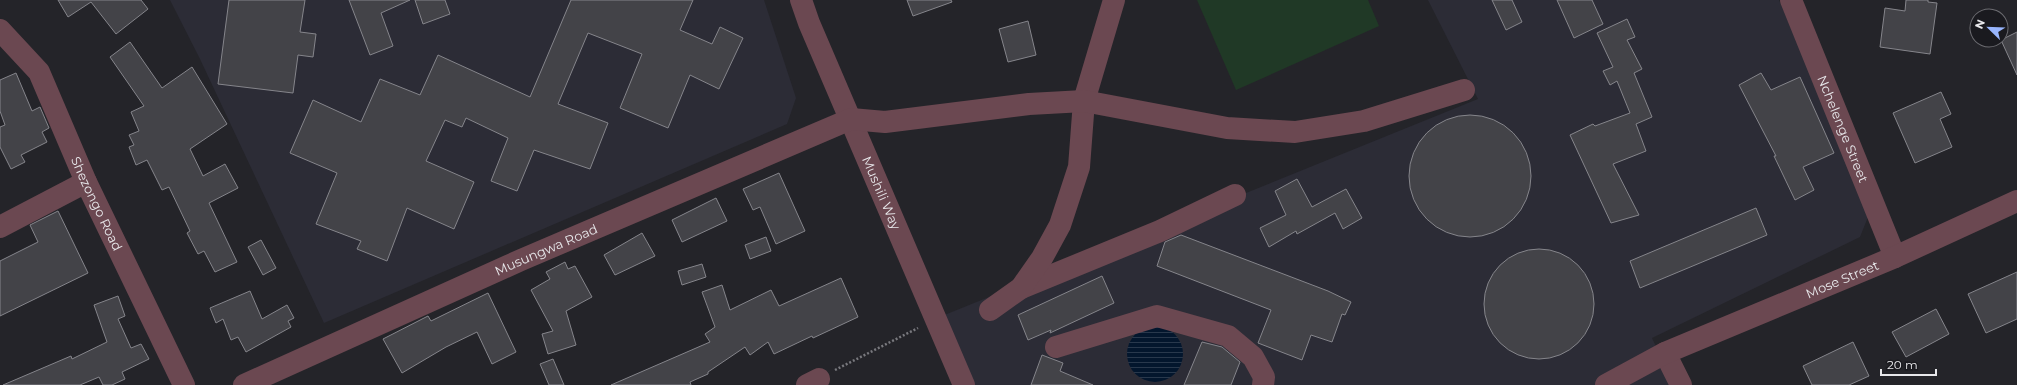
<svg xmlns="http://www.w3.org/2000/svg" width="2017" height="385" font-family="Montserrat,sans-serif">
  <defs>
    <pattern id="water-rules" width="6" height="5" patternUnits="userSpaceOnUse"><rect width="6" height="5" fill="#03162d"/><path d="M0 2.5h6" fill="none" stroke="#28384c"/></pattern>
  </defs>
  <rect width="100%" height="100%" fill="#242429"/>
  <path fill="#2c2c36" d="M170,0h594l32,98 -9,26 -463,199 -124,-264z
    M1428,0h351l91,212 -10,25 -208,101 22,47h-699l-33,-69 536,-217z"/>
  <path fill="#203926" d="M1197,0h171l11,26 -143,64z"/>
  <path fill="url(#water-rules)" d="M1127 354a28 28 0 1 1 56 0a28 28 0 1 1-56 0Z"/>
  <path fill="#434348" stroke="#85858b" d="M58,0h83l7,9 -32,25 -25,-32 -23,15z
    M229,0h76l-5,32 16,2 -3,23 -15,-2 -5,38 -75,-9z
    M349,0h61l-29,13 12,33 -23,9z
    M415,0h30l5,14 -27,10z
    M571,0h122l-13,30 32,14 8,-17 23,11 -24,51 -29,-14 -22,53 -48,-20 22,-54 -54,-21 -30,71 50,19 -18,46 -56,-19 -17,41 -26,-10 17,-43 -42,-20 -4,9 -17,-7 -19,41 48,21 -20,47 -47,-21 -20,53 -30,-12 4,-8 -45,-17 21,-51 -47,-20 23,-53 48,22 19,-43 40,16 18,-40 92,42z
    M907,0h44l1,2 -39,14z
    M1492,0h20l10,22 -16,8z
    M1557,0h35l11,24 -29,14z
    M1906,0h22v2l9,1 -7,51 -50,-7 5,-39 20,3z
    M1627,19l8,18 -8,3 15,29 -8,4 18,44 -16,7 10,27 -33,13 26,51 -28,8 -41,-88 23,-11 2,2 35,-13 -13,-32 -7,4 -7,-14 10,-4 -16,-34z
    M1028,21l8,34 -28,7 -9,-33z
    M2017,32v43l-16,-35z
    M130,42l32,46 30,-21 35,57 -37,25 13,27 22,-12 13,24 -29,15 28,59 -22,10 -11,-21 -6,3 -11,-21 3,-2 -21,-44 -7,3 -15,-30 -11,5 -7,-18 5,-2 -5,-10 10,-4 -8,-19 13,-6 -34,-49z
    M16,73l16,38 8,-4 9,21 -7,4 5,10 -26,13 4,7 -14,7 -11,-22v-20l5,-2 -5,-14v-31z
    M1761,73l10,17 29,-13 34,76 -31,14 11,23 -19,10 -21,-44h2l-37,-71z
    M1941,92l10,22 -11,5 12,28 -37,16 -22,-50z
    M1409 176a61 61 0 1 1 122 0a61 61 0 1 1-122 0Z
    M779,173l26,58 -29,13 -16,-37 -7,3 -10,-21z
    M1297,179l15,28 34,-18 16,29 -19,11 -8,-16 -38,21 -1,-3 -27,16 -9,-19 26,-13 -11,-24z
    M716,198l11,23 -45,21 -10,-22z
    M1756,208l11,27 -127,53 -10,-27z
    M58,211l30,62 -88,43v-55l38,-19 -8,-17z
    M642,233l13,23 -40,19 -11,-20z
    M1181,235l147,56 23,11 -6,13 -3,-1 -10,28 -21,-7 -9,25 -44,-17 13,-33 -114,-44 8,-24z
    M766,237l5,14 -21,8 -5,-14z
    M261,240l15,28 -13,7 -15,-28z
    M1484 304a55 55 0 1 1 110 0a55 55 0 1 1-110 0Z
    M565,262l3,7 7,-3 17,31 -26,14 10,34 -28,9 -6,-20 11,-3 -22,-41 19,-11 -4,-7z
    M702,264l4,13 -24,8 -4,-14z
    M2017,272v47l-31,14 -18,-39z
    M1102,276l12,27 -64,30 1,-3 -23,10 -10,-25z
    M841,278l17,39 -45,21 -1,-2 -38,18 -6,-12 -18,13 -5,-8 -37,25v2l-18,8 1,3h-80l99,-43 -5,-8 10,-7 -13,-35 20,-7 8,25 41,-20 8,16z
    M250,291l12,28 25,-14 7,13 -6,3 3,6 -45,25 -8,-15 -7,3 -8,-21 -7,4 -6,-15z
    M488,293l28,59 -24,12 -15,-32 -31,15 -44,26 -19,-34 45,-23 3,5z
    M118,296l7,20 -7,3 13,29 10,-4 8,15 -27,13 3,7 -13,6h-9l-4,-8 -19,8h-77l68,-29 1,3 35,-17 -13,-37z
    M1936,309l13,25 -43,23 -14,-25z
    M1202,342l20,5 18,15 -9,23h-47z
    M1853,342l16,34 -20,9h-37l-9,-19z
    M1042,355l21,8 -3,8 33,14h-62z
    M553,359l11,26h-15l-9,-21z"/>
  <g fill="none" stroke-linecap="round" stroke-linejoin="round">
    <path stroke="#79797e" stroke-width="2.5" stroke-dasharray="2 2" stroke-linecap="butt" d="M835,370l83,-42"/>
    <g stroke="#6b4851" stroke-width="22">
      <path id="s1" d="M801,0l8,23 155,362"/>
      <path id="s2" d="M1791,0l104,257"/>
      <path id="s3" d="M0,30l39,42 47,110 98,203"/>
      <path d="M0,227l86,-45"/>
      <path d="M1021,288l139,-57 75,-36"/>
      <path d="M990,310l31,-22 21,-30 18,-33 19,-58 5,-66 30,-101"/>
      <path d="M1056,347l101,-31 71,20 25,21 11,20 -1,8"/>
      <path d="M1665,353l16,32"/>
      <path id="s4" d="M244,385l277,-125 330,-141 34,3 144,-18 55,-3 143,27 68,4 69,-11 100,-31"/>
      <path d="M807,385l12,-6"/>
      <path id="s5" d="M1606,385l59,-32 230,-96 122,-56"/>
    </g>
  </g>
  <g text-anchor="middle" stroke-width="3" stroke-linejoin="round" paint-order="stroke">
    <g font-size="13" fill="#e8e8eb" stroke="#1a1a1f">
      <text dy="5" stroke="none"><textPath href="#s2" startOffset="139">Nchelenge Street</textPath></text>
      <text dy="5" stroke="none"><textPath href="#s1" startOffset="209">Mushili Way</textPath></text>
      <text dy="5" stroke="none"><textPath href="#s3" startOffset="201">Shezongo Road</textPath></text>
      <text dy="5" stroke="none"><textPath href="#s4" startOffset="331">Musungwa Road</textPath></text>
      <text dy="5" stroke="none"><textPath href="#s5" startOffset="259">Mose Street</textPath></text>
    </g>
  </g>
  <g transform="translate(1989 28) rotate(293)"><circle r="19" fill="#1a1a1f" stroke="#6c6c71"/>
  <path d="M0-3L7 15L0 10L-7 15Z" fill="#98b5fd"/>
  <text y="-6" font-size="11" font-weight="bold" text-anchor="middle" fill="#e8e8eb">N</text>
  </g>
  <path d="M1881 369v6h55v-6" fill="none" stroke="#e8e8eb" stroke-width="2"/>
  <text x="1887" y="369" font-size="12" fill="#e8e8eb" stroke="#1a1a1f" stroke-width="3" paint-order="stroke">20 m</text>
</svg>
